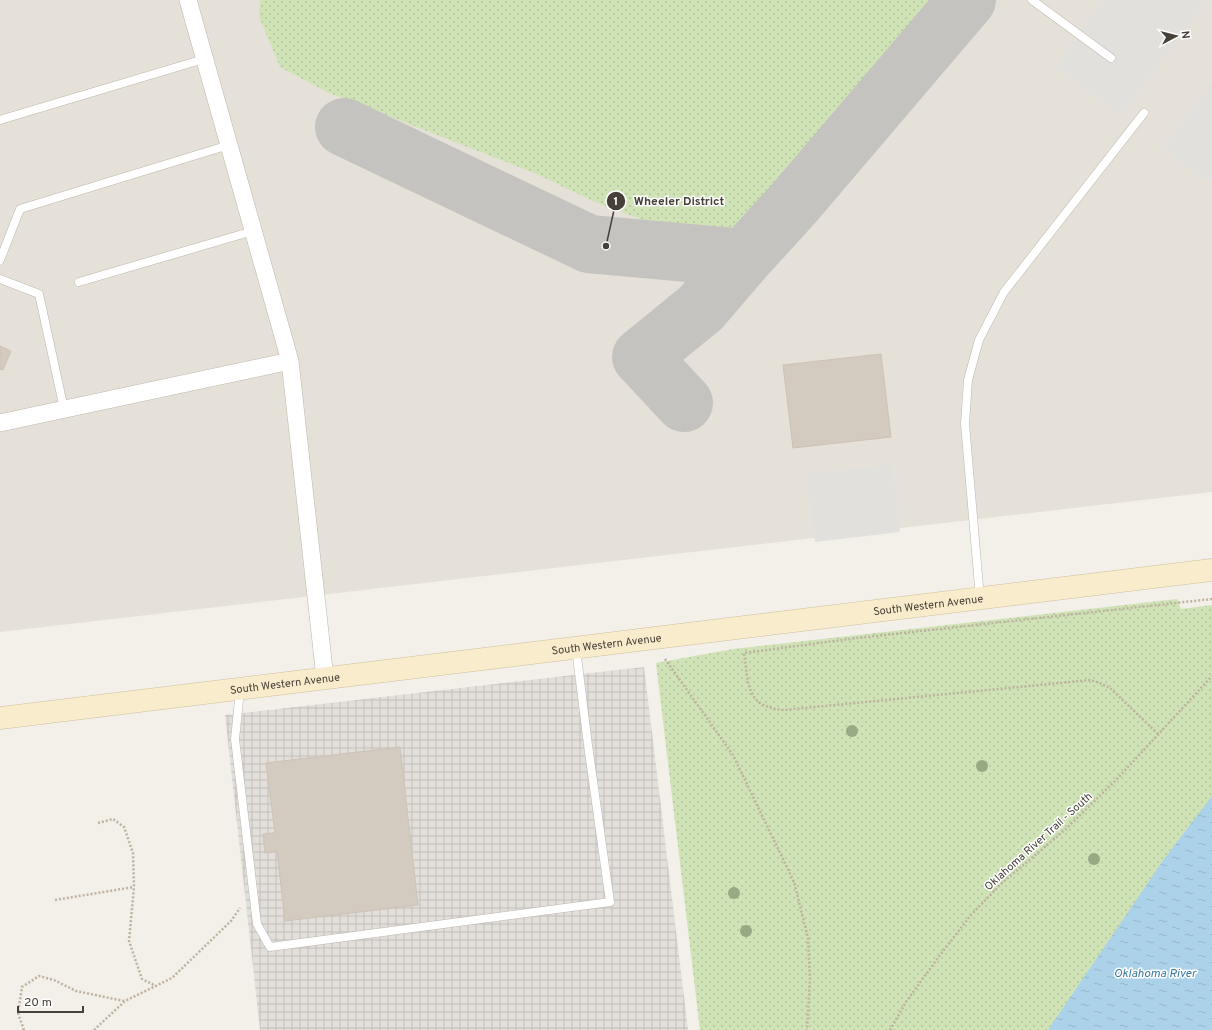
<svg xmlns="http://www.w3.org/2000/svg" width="1212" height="1030" font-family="Overpass,sans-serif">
  <defs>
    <pattern id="industrial-grid" width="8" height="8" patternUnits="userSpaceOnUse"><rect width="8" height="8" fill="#e2deda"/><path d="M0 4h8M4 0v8" fill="none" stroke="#c3c0bc"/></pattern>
    <pattern id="grass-dots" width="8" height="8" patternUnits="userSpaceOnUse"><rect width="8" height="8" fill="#d0e3b6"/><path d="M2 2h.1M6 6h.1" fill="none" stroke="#b4c49d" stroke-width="1.8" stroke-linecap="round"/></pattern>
    <pattern id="water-ripples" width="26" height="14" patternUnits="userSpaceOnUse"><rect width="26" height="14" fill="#acd2e9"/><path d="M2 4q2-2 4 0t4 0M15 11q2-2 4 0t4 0" fill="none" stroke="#95b5c9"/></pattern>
  </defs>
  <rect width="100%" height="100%" fill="#f3efe9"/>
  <path fill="#e6e1d8" d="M0,0h1212v492l-1212,140z"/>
  <path fill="url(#industrial-grid)" d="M644,667l44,363h-428l-35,-315z"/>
  <path fill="url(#grass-dots)" d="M260,0h682l-202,237 -28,9 -117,-44 -63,-30 -205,-80 -47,-25 -21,-50z
    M1177,599l4,10 31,-4v425h-512l-44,-367 77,-14z"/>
  <path fill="#e2e0dd" d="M1102,0h104l-85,115 -65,-48z
    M1212,83v98l-2,3 -47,-35z
    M892,464l8,68 -85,10 -8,-68z"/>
  <path fill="url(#water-ripples)" d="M1212,796v234h-164l116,-171z"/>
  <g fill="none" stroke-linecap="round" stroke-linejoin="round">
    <path stroke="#c5c3c0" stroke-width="58" d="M344,127l245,117 155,14
      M684,403l-43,-46 60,-49 43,-50 51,-56 172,-202"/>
  </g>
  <path fill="#d3cbc0" stroke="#cdc2b4" d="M0,346l11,5 -8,19 -3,-1z
    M881,354l10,83 -98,11 -10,-83z
    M400,747l18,158 -133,16 -8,-70 -12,2 -2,-19 12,-1 -9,-70z"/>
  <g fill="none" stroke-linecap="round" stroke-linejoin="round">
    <defs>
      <path id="lane" d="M1032,0l79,58
        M0,120l204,-61
        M0,260l20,-51 209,-64
        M0,279l39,15 25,115
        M79,282l174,-51
        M980,598l-15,-174 3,-44 11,-40 25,-48 140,-179
        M240,690l-5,49 22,185 13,23 340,-45 -22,-157 -12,-97"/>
      <path id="street" d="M188,0l102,361 35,317
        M0,423l290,-62"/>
      <g id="secondary">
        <path id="s1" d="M0,718l1212,-148"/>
      </g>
    </defs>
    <use href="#lane" stroke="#bdb7ad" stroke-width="9"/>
    <use href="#street" stroke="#bdb7ad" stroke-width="18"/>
    <use href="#secondary" stroke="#cdbf9d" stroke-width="23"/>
    <path stroke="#bdb29f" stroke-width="2.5" stroke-dasharray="2 2" stroke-linecap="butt" d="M665,659l68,96 61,127 14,56 2,41 -3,51
      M1158,734l-48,-46 -10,-5 -10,-3 -306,30c-39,-3 -35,-26 -40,-57l113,-15 355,-39
      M98,823l15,-4 11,8 9,26 1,34 -5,54 13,38 14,7
      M55,900l79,-13
      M24,1030l-6,-17 4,-26 17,-11 15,4 22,11 48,10
      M94,1030l31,-29 47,-23 59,-57 9,-13
      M890,1030l16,-28 34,-47 31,-40 31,-32 64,-54 52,-51 94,-102"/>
    <use href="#lane" stroke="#fff" stroke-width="8"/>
    <use href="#street" stroke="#fff" stroke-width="17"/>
    <use href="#secondary" stroke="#f9eccd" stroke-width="22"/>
  </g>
  <g fill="#97aa84">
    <circle cx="852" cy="731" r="6"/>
    <circle cx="982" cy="766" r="6"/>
    <circle cx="1094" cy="859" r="6"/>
    <circle cx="734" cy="893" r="6"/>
    <circle cx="746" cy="931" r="6"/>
  </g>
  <g text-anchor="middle" stroke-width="3" stroke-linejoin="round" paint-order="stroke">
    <g font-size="11" fill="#464038" stroke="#fff">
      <text dy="4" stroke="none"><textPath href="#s1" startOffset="935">South Western Avenue</textPath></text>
      <text dy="4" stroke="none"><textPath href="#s1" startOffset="611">South Western Avenue</textPath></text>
      <text dy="4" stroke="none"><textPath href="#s1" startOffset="287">South Western Avenue</textPath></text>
      <text transform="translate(1038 841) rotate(-42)" y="4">Oklahoma River Trail - South</text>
    </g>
    <g font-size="12" font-style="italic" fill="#3a799f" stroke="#fff">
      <text x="1155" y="977">Oklahoma River</text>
    </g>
  </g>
  <path fill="none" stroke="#464038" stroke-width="1.5" d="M606 246L616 201"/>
  <g fill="#464038" stroke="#fff" stroke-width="1.5">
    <circle cx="606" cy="246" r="4"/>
    <circle cx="616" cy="201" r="10"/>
  </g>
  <g font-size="12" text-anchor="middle" font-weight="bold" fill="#fff">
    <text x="616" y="205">1</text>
  </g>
  <g font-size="12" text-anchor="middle" font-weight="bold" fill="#464038" stroke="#fff" stroke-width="3" stroke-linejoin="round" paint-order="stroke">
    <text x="679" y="205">Wheeler District</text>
  </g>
  <g transform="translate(1176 36) rotate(83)" stroke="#ffffff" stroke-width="3" paint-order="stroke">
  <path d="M0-3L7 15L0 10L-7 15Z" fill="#464038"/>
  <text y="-6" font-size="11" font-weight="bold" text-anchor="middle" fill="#464038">N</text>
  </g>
  <path d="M18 1006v6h65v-6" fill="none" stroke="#464038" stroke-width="2"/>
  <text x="24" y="1006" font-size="12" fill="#464038" stroke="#ffffff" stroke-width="3" paint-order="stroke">20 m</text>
</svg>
